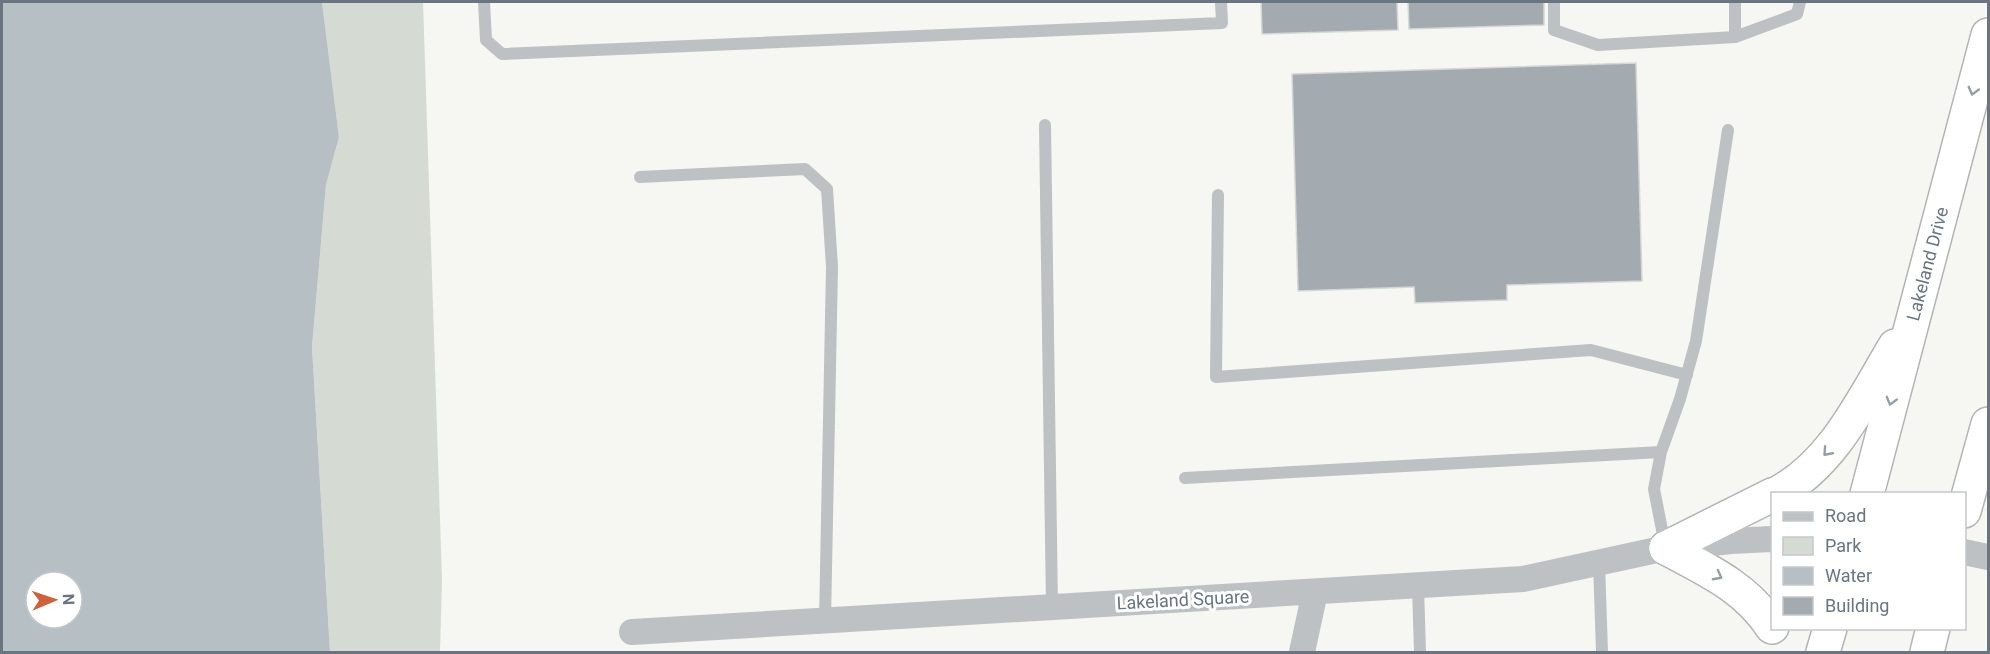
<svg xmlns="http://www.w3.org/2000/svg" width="1990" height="654" font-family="Roboto,sans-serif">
  <rect width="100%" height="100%" fill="#f6f6f3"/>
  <path fill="#d5dad3" d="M322,2h101l19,578 -2,72h-110l-18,-305 14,-162 13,-48z"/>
  <path fill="#b6c0c4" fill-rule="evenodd" d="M2,2h320l17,135 -13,48 -14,162 18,305h-328zM36,582h36v36h-36z"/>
  <path fill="#a4abb0" stroke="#d7d7d6" stroke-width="1.5" d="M1261,2h136l1,28 -136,4z
    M1408,2h136v23l-135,4z
    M1636,63l6,218 -135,4v15l-92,3 -1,-16 -116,4 -6,-217z"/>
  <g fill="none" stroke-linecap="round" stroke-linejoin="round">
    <defs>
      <g id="highway">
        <path d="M1776,494c57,-29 87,-95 119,-148"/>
        <path id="s1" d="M1867,494l121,-459"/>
        <path d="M1964,511l24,-87"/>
        <path d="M1666,548c41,22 80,39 106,79"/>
        <path d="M1666,548l106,-53"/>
        <path d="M1823,652l7,-24"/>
        <path d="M1927,652l6,-24"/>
      </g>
    </defs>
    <use href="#highway" stroke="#b1b4b7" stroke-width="36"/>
    <path stroke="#bdc1c4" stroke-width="12" d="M484,2l2,38 16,14 720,-31 -1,-21
      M1554,2v28l44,15 137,-8
      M1735,2v35l62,-23 3,-12
      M1045,125l7,482
      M640,177l165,-8 22,20 5,78 -7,354
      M1218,195l-2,182 375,-27 96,25
      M1185,478l476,-26
      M1665,545l-11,-56 7,-37 19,-53 16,-58 32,-211
      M1599,563l3,89
      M1418,587l2,65"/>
    <path stroke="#bdc1c4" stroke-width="26" d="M1964,552l24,5
      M632,632l891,-53 143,-31 65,-7 41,-2
      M1302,652l13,-60"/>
    <use href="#highway" stroke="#fff" stroke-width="33"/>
  </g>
  <defs><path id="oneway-chevron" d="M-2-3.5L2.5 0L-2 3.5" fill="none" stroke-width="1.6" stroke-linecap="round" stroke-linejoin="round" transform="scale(1.5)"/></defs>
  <g stroke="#969ea6">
    <use href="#oneway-chevron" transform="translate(1973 91) rotate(105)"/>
    <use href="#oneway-chevron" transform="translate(1891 401) rotate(105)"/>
    <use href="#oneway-chevron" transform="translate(1827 452) rotate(132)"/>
    <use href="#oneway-chevron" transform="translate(1718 576) rotate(28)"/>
  </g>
  <g text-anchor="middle" stroke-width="6" stroke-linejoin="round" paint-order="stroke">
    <g font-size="18" fill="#697580" stroke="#fff">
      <text dy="6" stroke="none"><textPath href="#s1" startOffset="238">Lakeland Drive</textPath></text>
      <text transform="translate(1183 600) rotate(-3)" y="6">Lakeland Square</text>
    </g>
  </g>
  <rect width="1990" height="654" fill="none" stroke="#697580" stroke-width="6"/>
  <rect x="1771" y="492" width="195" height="138" fill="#ffffff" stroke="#c3c8cc" stroke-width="1.5"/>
  <rect x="1783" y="512" width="30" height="9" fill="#bdc1c4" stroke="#c3c8cc" stroke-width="1.5"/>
  <text x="1825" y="522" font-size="18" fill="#697580">Road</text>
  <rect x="1783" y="537" width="30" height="18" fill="#d5dad3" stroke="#c3c8cc" stroke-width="1.5"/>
  <text x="1825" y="552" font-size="18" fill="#697580">Park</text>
  <rect x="1783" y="567" width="30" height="18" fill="#b6c0c4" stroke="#c3c8cc" stroke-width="1.5"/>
  <text x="1825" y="582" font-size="18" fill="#697580">Water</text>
  <rect x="1783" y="597" width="30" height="18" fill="#a4abb0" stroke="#c3c8cc" stroke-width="1.5"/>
  <text x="1825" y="612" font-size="18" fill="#697580">Building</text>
  <g transform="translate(54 600) rotate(88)"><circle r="28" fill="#ffffff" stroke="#c3c8cc" stroke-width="1.5"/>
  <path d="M0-4.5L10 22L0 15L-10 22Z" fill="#cd613c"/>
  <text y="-9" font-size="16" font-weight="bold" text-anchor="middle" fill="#697580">N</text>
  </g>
</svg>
